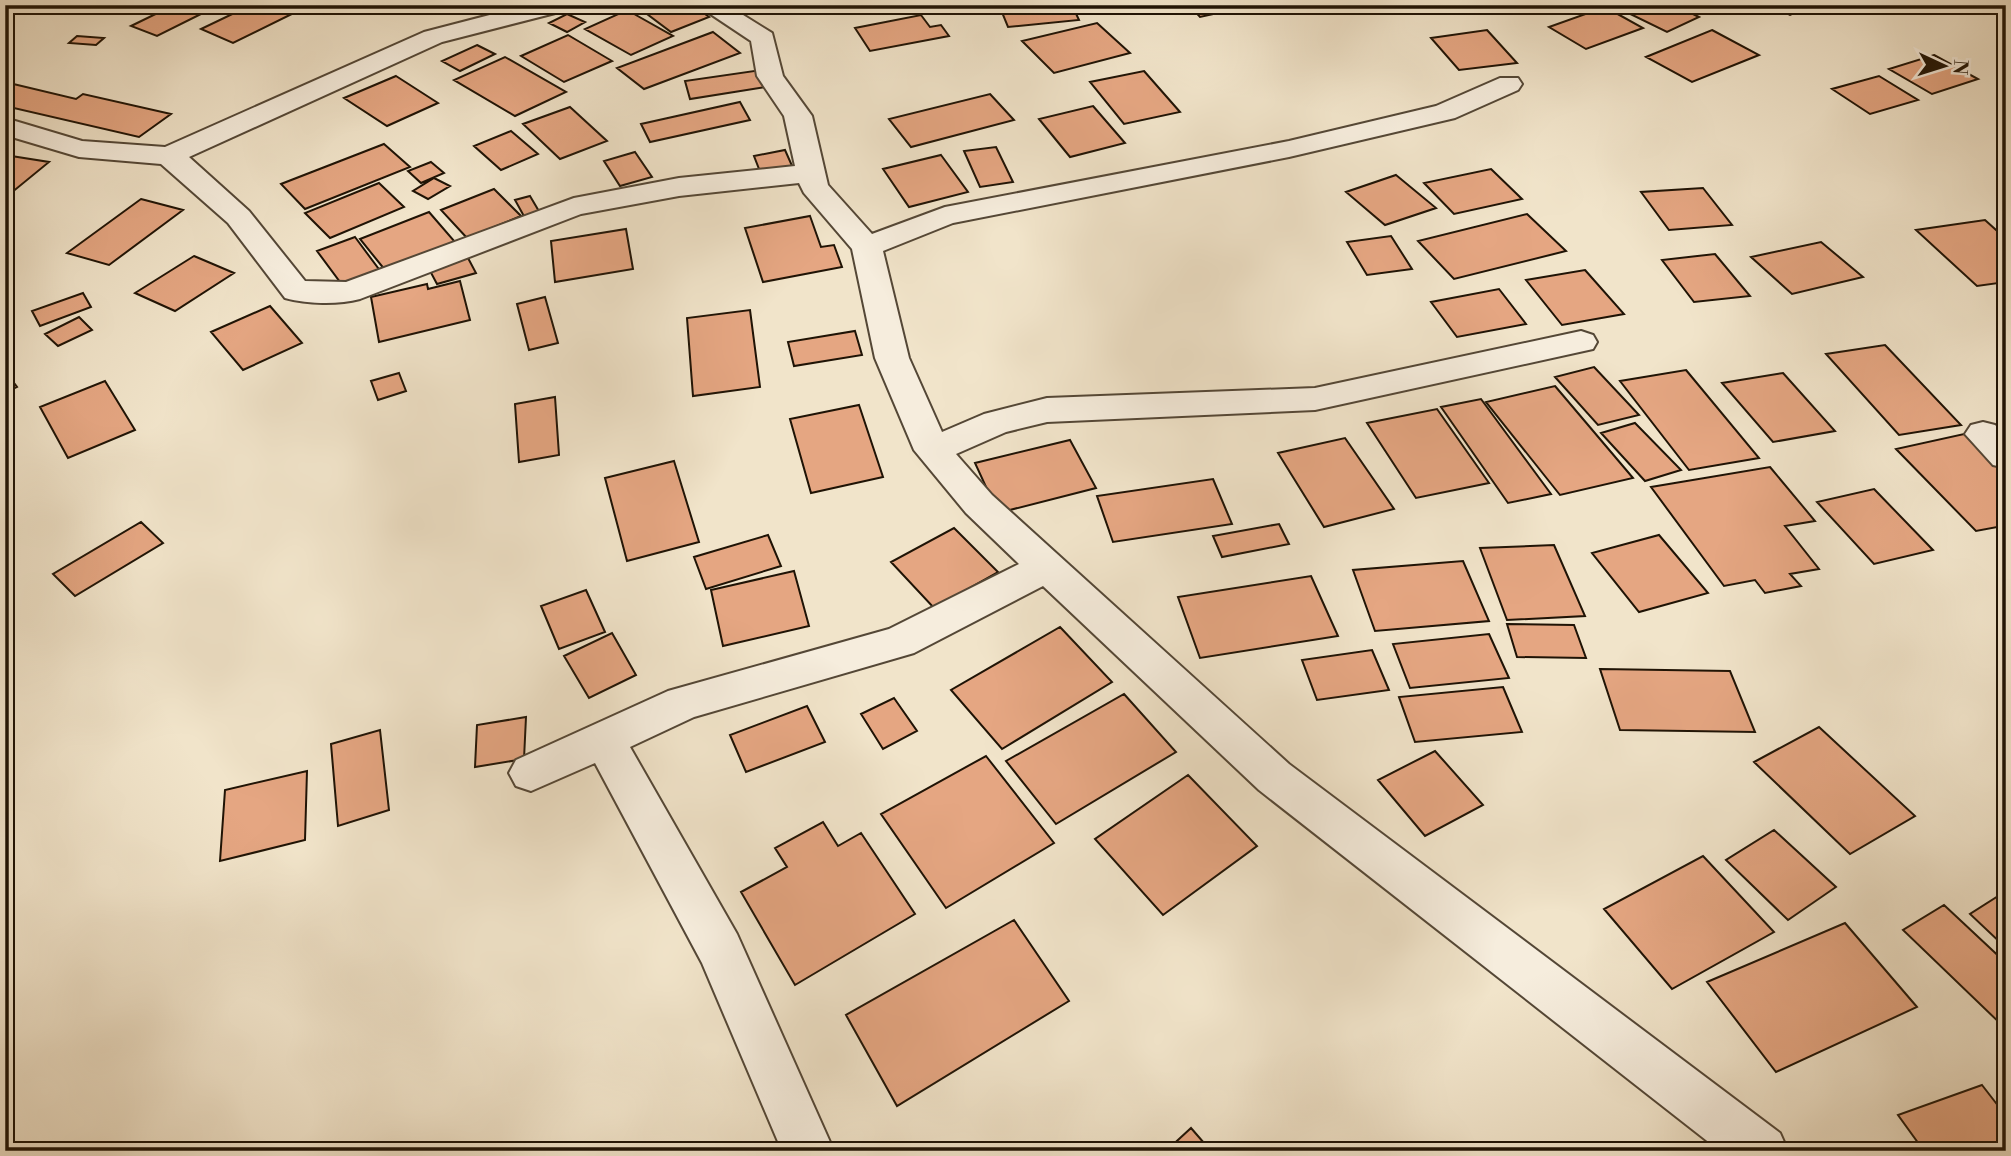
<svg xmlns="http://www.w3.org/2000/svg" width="2011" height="1156" font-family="'Libre Bodoni',serif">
  <rect width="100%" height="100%" fill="#f1e4ca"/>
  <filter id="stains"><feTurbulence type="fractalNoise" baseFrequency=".00286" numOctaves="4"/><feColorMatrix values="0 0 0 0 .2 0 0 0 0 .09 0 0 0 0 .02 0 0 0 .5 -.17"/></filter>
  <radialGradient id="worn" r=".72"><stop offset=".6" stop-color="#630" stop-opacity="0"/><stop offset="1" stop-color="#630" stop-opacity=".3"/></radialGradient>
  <path fill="#e5a682" stroke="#1f1305" stroke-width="2" d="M174,5h45l-62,31 -26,-10z
    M251,5h59l-77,38 -32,-14z
    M646,5h47l16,12 -38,15 -32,-24z
    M999,5h73l7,15 -71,7z
    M1189,5h66l-55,12z
    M1675,5l24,12 -32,15 -53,-26z
    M1770,5h42l-22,10z
    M1605,7l38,21 -57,21 -37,-22z
    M627,10l46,26 -42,19 -46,-26z
    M567,14l18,8 -18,10 -18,-9z
    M921,15l9,12 11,-2 8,11 -79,15 -15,-23z
    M1097,23l33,30 -76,20 -32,-32z
    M1487,30l30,33 -58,7 -28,-32z
    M1712,30l47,25 -67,27 -46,-25z
    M713,32l27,21 -96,36 -27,-21z
    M568,35l44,26 -48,21 -43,-26z
    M77,36l27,2 -8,7 -27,-2z
    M477,45l18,9 -35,17 -18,-10z
    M1934,55l44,24 -46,15 -43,-25z
    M505,57l61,35 -51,24 -61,-36z
    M761,70l5,17 -76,12 -5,-18z
    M1144,71l36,41 -56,12 -34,-42z
    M396,76l42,27 -51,23 -43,-28z
    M1879,76l39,24 -48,14 -38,-25z
    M5,82l71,17 7,-5 88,20 -32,23 -134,-31z
    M990,94l24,26 -103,27 -22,-28z
    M740,102l10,18 -100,22 -9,-18z
    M1093,106l32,37 -55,14 -31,-38z
    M570,107l37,34 -47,18 -37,-35z
    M511,131l27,23 -37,16 -27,-24z
    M384,144l26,23 -105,42 -24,-25z
    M996,147l17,35 -33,5 -16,-36z
    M785,150l8,18 -32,6 -7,-18z
    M635,152l17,25 -32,9 -16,-25z
    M5,155l44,7 -44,36z
    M941,155l27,37 -59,15 -26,-38z
    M431,162l13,11 -23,10 -13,-12z
    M1491,169l31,30 -68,15 -30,-31z
    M1396,175l40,33 -51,17 -39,-33z
    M434,178l16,8 -22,13 -15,-8z
    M379,183l25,24 -74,31 -25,-25z
    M1703,188l29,37 -63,5 -28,-38z
    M494,189l27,27 -54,22 -26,-28z
    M530,196l10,17 -15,5 -10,-18z
    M141,199l42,11 -74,55 -42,-12z
    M429,212l26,30 -70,28 -25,-31z
    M1527,214l39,37 -112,28 -36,-38z
    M810,216l11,31 13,-2 8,22 -79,15 -18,-54z
    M1985,220l21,19v43l-29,4 -61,-56z
    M626,229l7,40 -78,13 -4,-41z
    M1391,236l21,33 -45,6 -20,-33z
    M355,237l26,35 -38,14 -26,-35z
    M1821,242l42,35 -71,17 -41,-37z
    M1715,254l35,42 -56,6 -32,-42z
    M194,256l40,17 -59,38 -40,-18z
    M468,258l8,15 -39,11 -8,-15z
    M1585,270l39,44 -62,11 -36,-45z
    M460,281l10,39 -91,22 -8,-45 56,-13 1,5z
    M1499,289l27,35 -69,13 -26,-35z
    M83,293l8,14 -51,19 -8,-15z
    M545,297l13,46 -29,7 -12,-46z
    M270,306l32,37 -59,27 -32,-38z
    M750,310l10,77 -67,9 -6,-78z
    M79,317l13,13 -34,16 -13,-12z
    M855,331l7,24 -68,11 -6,-24z
    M1885,345l76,80 -62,10 -73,-81z
    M1594,367l45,48 -41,10 -43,-48z
    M1686,370l73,88 -70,12 -69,-89z
    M5,371l12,16 -12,6z
    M399,373l7,18 -28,9 -7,-19z
    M1783,373l52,58 -62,11 -51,-59z
    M105,381l30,49 -67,28 -28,-51z
    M1555,386l78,92 -73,17 -74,-93z
    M555,397l4,58 -40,7 -4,-58z
    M1481,399l70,95 -43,9 -67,-96z
    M859,405l24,72 -72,16 -21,-74z
    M1437,409l52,74 -73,15 -49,-75z
    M1635,423l46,47 -36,11 -44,-48z
    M1964,434l42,41v60l-9,-8 -21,4 -80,-82z
    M1345,438l49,71 -70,18 -46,-74z
    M1070,440l26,48 -98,25 -23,-50z
    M674,461l25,81 -72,19 -22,-83z
    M1770,467l45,54 -30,5 34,43 -29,5 11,12 -36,7 -10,-13 -31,6 -73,-99z
    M1213,479l19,45 -119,18 -16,-46z
    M1874,489l59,61 -59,14 -57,-62z
    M141,522l22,21 -88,53 -22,-22z
    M1279,524l10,20 -67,13 -9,-21z
    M954,528l44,44 -64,36 -43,-46z
    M768,535l13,31 -75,23 -12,-32z
    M1659,535l49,58 -69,19 -47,-59z
    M1554,545l31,71 -78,4 -27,-72z
    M1463,561l26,60 -114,10 -22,-61z
    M794,571l15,55 -86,20 -12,-56z
    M1311,576l27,60 -138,22 -22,-61z
    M586,590l19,42 -46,17 -18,-43z
    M1507,624l67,1 12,33 -69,-1z
    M1060,627l52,55 -110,67 -51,-59z
    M612,633l24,42 -47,23 -25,-42z
    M1489,634l20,44 -99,10 -17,-44z
    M1372,650l17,40 -72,10 -15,-40z
    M1600,669l130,2 25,61 -135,-2z
    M1503,687l19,45 -107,10 -16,-45z
    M1124,694l52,58 -120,72 -50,-63z
    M894,698l23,33 -34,18 -22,-35z
    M807,706l18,36 -79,30 -16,-37z
    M526,717l-2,42 -49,8 2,-42z
    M1819,727l96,89 -65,38 -96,-92z
    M380,730l9,80 -51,16 -7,-82z
    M1435,751l48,54 -58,31 -47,-56z
    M986,756l68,87 -108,65 -65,-94z
    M307,771l-2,69 -85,21 5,-71z
    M1188,775l69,71 -94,69 -68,-76z
    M823,822l15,24 23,-13 54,81 -120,71 -54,-93 46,-25 -12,-19z
    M1774,830l62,57 -48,33 -62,-60z
    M1703,856l71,76 -102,57 -68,-80z
    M2006,891v57l-36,-34z
    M1944,905l62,58v66l-103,-99z
    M1014,920l55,81 -172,105 -51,-91z
    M1845,923l72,84 -141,65 -69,-90z
    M1982,1085l24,31v35h-82l-26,-36z
    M1191,1128l20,23h-45z"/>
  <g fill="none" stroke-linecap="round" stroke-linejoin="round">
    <defs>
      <path id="minor" d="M528,5h42l-3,5 -125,32 -253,115 60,54 56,70 41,1 228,-84 105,-20 116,-12 -11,-50 -27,-40 -6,-35 -54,-36h30l45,28 11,43 29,40 16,69 44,49 73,-27 344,-66 147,-35 64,-28h18l4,6 -4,6 -63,28 -166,39 -336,66 -70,28 26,107 33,74 42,-18 63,-16 268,-10 266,-57 12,4 4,7 -4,7 -278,61 -268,12 -41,10 -50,22 36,41 297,269 491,369 8,18h-68l-461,-361 -216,-204 -129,67 -220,64 -64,30 107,187 97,217h-52l-80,-188 -107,-200 -64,28 -15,-5 -7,-13 7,-13 152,-69 221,-62 130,-65 -53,-51 -52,-63 -39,-92 -23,-109 -48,-56 -5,-10 -120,13 -98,18 -221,85c-22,6 -53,5 -75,-1l-57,-75 -67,-59 -82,-7 -74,-22v-17l77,23 83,6 259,-115z
        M1983,422l12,3 11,10v33l-13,-3 -28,-31 6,-9z"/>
    </defs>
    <use href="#minor" stroke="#544736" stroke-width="4"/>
    <use href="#minor" fill="#f6eddd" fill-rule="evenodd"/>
  </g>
  <rect width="2011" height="1156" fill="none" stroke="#f1e4ca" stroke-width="28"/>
  <rect x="7" y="7" width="1997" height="1142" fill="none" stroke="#1f1305" stroke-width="3.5"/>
  <rect x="14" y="14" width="1983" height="1128" fill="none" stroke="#1f1305" stroke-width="2"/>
  <g transform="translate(1944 66) rotate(94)" stroke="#f6eddd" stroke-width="5" paint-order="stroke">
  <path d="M0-5L12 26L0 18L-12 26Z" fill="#1f1305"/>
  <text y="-10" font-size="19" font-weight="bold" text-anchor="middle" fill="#1f1305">N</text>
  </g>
  <rect width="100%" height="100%" filter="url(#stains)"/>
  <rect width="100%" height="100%" fill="url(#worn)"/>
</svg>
